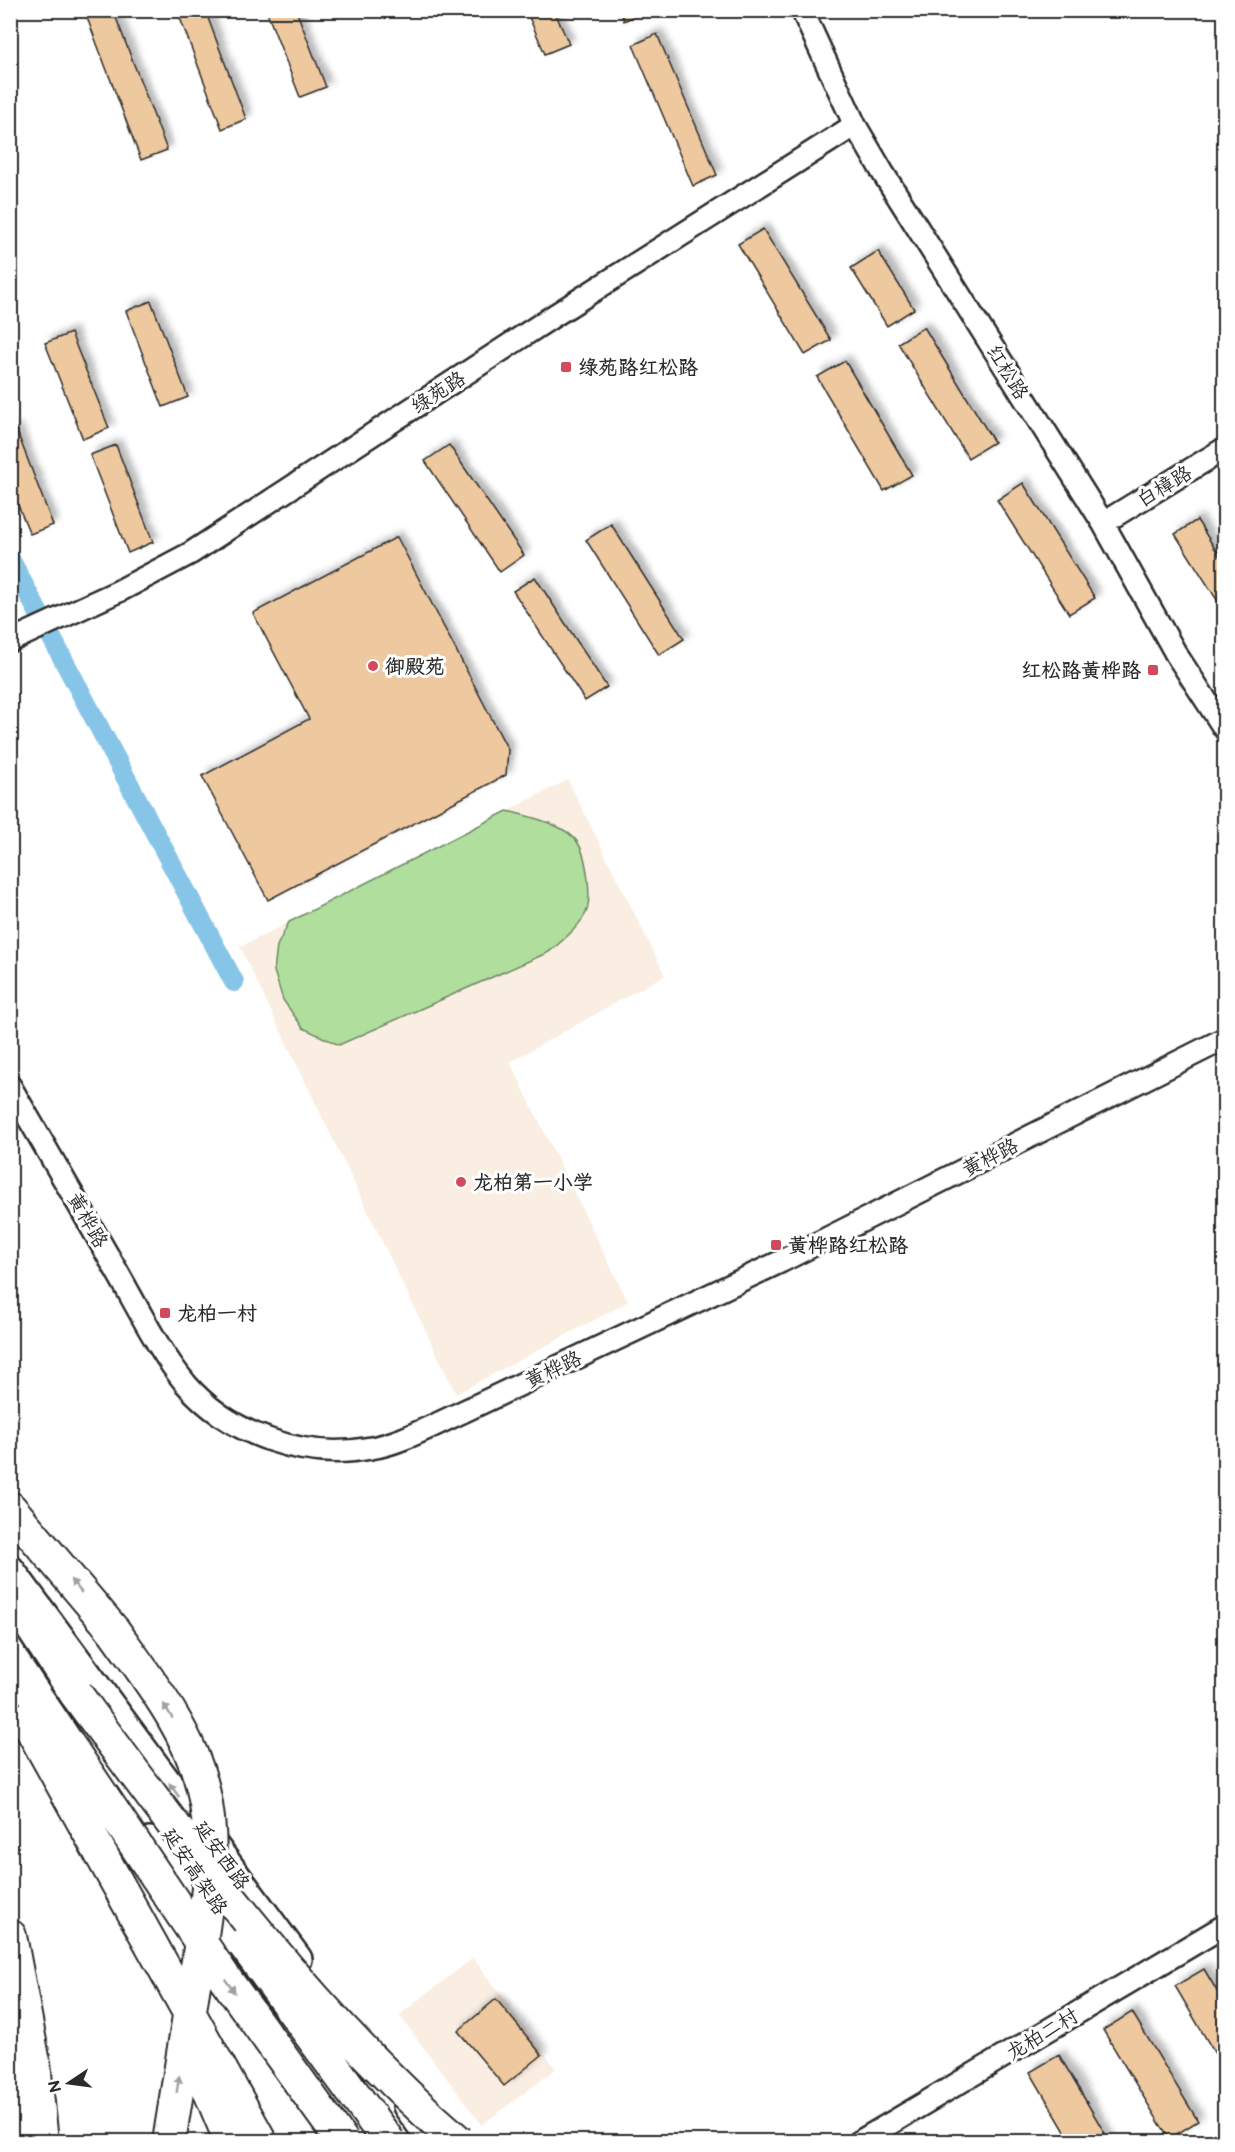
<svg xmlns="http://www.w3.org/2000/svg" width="1235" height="2152" font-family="'Balsamiq Sans','LXGW WenKai TC',sans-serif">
  <defs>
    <filter id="shadow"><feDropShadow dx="5.5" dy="-5.5" stdDeviation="3" flood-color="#0004"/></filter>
  </defs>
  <rect width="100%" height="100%" fill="#fff"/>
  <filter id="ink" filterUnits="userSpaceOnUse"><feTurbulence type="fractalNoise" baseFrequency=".0167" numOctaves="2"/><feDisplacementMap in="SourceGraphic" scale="12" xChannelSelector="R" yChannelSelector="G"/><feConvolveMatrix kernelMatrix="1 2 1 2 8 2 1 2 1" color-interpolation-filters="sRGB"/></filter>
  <g filter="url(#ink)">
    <path fill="#faeee2" d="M568,780l97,195 -155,87 118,240 -172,92 -216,-447z
      M473,1958l83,111 -74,56 -83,-110z"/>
    <path fill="#afde9d" stroke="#6d8464" stroke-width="1.5" d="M507,811c20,5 59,13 71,32 9,14 15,58 7,72 -9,15 -23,26 -36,37l-210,93 -36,-17 -20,-28 -9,-29 3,-25 12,-24z"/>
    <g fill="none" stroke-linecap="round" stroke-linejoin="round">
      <path stroke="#87c5e8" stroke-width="20" d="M10,559l224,423"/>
    </g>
    <path fill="#eec89e" stroke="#2b2b2b" stroke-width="1.5" filter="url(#shadow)" d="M97,10h16l54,140 -26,10 -55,-145z
      M177,10h28l41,109 -24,10z
      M266,10h30l30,77 -26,10z
      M526,10h28l15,34 -24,10z
      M620,10h27l-23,11z
      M657,34l60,141 -24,11 -60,-141z
      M763,229l68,111 -26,15 -67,-111z
      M878,251l36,58 -27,17 -36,-58z
      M151,301l37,96 -25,10 -37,-96z
      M924,327l70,115 -26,16 -70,-115z
      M71,333l38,95 -26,11 -38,-96z
      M845,361l67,114 -28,16 -67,-114z
      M16,429l37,96 -23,9 -20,-48v-55z
      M116,445l37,97 -25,11 -38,-98z
      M449,445l75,110 -24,17 -75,-111z
      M1023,483l72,115 -26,16 -72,-114z
      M1197,520l27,43v48l-49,-77z
      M611,524l73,115 -25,16 -73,-115z
      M397,537l111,213 -2,25 -238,125 -66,-124 107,-57 -56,-106z
      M535,577l72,110 -22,14 -72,-110z
      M1204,1969l20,34v66l-49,-83z
      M496,1999l46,56 -38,31 -46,-55z
      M1132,2012l66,109 -29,18 -66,-109z
      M1059,2055l51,87h-39l-41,-70z"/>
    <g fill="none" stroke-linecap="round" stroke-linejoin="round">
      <defs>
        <path id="minor" d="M802,10l53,115 28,48 220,350 73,131 48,74
          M1103,523l121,-74
          M10,641l109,-50 72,-38 361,-236 303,-192
          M10,1086c35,61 70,121 105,182 22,38 43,82 71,116 44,51 119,77 185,64 24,-4 46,-15 68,-25l343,-162 442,-222
          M859,2142l365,-216"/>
        <path id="major" d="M10,1569l288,390
          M149,1841l102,131
          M10,2081l10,61
          M407,2106l26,36"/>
        <path id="highway" d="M10,1508l104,123
          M10,1594l66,100
          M10,1693l16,26
          M10,1936l24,127 8,79"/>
      </defs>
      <use href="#minor" stroke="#2b2b2b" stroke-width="26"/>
      <use href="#major" stroke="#2b2b2b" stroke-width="32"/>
      <use href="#highway" stroke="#2b2b2b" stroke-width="36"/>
      <use href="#minor" stroke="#fff" stroke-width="21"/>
      <use href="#major" stroke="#fff" stroke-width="27"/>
      <use href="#highway" stroke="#fff" stroke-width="32"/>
      <defs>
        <path id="highway-bridge" d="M114,1631c34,48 75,99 89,158 15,64 2,127 -8,190 -9,54 -17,108 -26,163
          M10,1658l214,319 119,165
          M76,1694c116,157 234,320 383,448
          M26,1719l235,423
          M244,1944l145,198
          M200,2068l31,74"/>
      </defs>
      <use href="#highway-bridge" stroke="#2b2b2b" stroke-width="36" stroke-linecap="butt"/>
      <use href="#highway-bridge" stroke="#fff" stroke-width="32"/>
    </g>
    <defs><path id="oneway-solid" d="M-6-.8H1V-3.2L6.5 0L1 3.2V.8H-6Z" transform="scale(1.5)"/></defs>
    <g fill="#a0a0a0">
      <use href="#oneway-solid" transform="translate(76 1586) rotate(-130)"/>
      <use href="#oneway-solid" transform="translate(168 1711) rotate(-121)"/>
      <use href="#oneway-solid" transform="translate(174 1790) rotate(-126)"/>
      <use href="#oneway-solid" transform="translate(230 1986) rotate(54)"/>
      <use href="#oneway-solid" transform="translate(178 2084) rotate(-81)"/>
    </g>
  </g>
  <g fill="#d1495b" stroke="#fff" stroke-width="2">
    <rect x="560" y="361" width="12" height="12" rx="3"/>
    <circle cx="373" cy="666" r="6"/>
    <rect x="1147" y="664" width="12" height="12" rx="3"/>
    <circle cx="461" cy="1182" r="6"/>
    <rect x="770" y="1239" width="12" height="12" rx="3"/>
    <rect x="159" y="1307" width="12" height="12" rx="3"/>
  </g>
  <g text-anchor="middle" stroke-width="6" stroke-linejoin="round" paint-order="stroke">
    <g font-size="20" font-weight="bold" fill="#2b2b2b" stroke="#fff" text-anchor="start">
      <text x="578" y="374">绿苑路红松路</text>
      <text x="385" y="673">御殿苑</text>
      <text x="1141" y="677" text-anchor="end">红松路黄桦路</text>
      <text x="473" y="1189">龙柏第一小学</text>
      <text x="788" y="1252">黄桦路红松路</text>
      <text x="177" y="1320">龙柏一村</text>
    </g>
    <g font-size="20" fill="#2b2b2b" stroke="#fff">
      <text transform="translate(1008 372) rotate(58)" y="7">红松路</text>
      <text transform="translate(438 392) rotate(-33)" y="7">绿苑路</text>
      <text transform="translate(1164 486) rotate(-31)" y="7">白樟路</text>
      <text transform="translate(990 1157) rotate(-27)" y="7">黄桦路</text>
      <text transform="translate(88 1220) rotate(60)" y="7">黄桦路</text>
      <text transform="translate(553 1369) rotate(-25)" y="7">黄桦路</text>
      <text transform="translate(222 1855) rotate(54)" y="7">延安西路</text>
      <text transform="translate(195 1871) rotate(56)" y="7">延安高架路</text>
      <text transform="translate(1042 2034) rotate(-31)" y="7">龙柏二村</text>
    </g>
  </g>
  <rect width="1235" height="2152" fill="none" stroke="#fff" stroke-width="36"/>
  <rect x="18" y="18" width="1199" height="2116" fill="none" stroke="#2b2b2b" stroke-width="2" filter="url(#ink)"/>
  <g transform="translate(69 2083) rotate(257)" stroke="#ffffff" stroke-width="4.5" paint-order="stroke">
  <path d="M0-4.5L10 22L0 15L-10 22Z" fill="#2b2b2b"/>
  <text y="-9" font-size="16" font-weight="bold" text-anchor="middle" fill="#2b2b2b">N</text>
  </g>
</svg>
